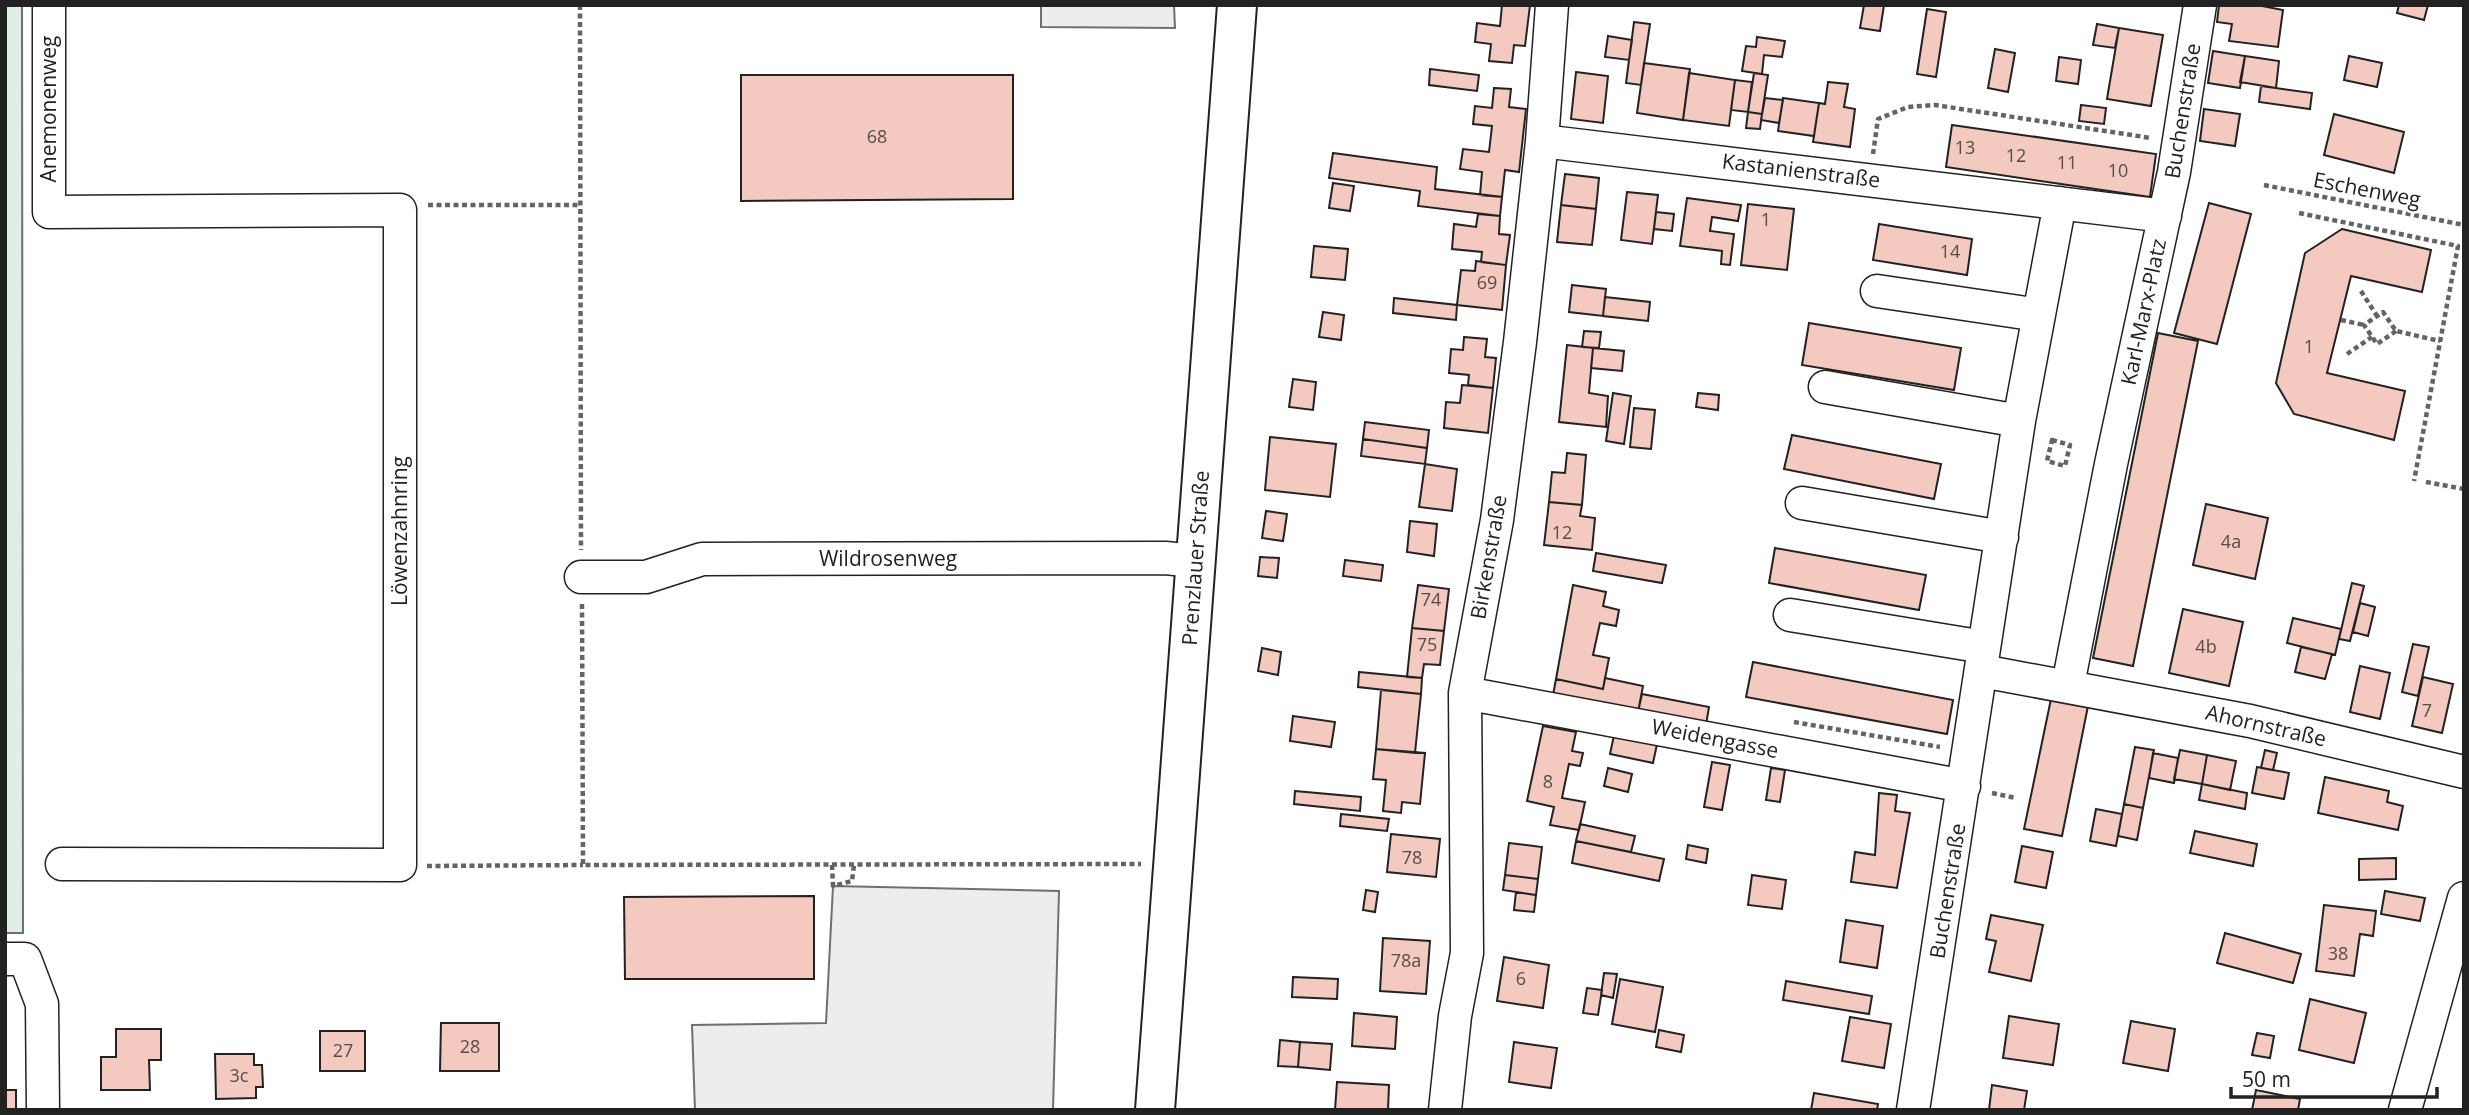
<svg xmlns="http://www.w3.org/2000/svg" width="2469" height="1115" font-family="'Open Sans',sans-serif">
  <rect width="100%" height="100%" fill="#fff"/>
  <path fill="#e0efe3" stroke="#6f6f6f" stroke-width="2" d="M5,5h17l1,928h-18z"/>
  <path fill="#ededed" stroke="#6f6f6f" stroke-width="2" d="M1041,5h133l1,23 -134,-1z
    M833,886l226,5 -6,219h-358l-3,-85 134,-2z"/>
  <path fill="#f3c9c0" stroke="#222" stroke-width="2" d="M1502,5h28l-5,41 -11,-1 -2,18 -23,-2 2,-17 -16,-2 2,-19 23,3z
    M1864,5h20l-4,26 -20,-3z
    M2219,5h38l26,5 -5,37 -49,-6 3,-17 -15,-2z
    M2399,5h29l-4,15 -27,-7z
    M1927,9l19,3 -10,65 -19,-3z
    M1634,22l16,2 -9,61 -15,-2z
    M2097,24l22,4 -4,20 -22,-3z
    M2119,28l44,7 -12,71 -44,-7z
    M1608,36l24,4 -3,20 -24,-3z
    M1757,37l28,4 -3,16 -18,-2 -2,19 -20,-3 4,-25 10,1z
    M1995,49l20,4 -7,39 -20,-4z
    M2213,51l32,5 -5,32 -32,-5z
    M2245,56l34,5 -3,27 -36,-6z
    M2349,56l33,7 -5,24 -33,-7z
    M2059,57l22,3 -3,24 -22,-3z
    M1644,63l46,6 -7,51 -46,-7z
    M1430,69l49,6 -2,16 -48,-6z
    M1576,72l32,4 -5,47 -32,-4z
    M1689,73l46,7 -6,46 -46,-6z
    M1754,73l14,2 -6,39 -14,-2z
    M741,75h272v124l-272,2z
    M1735,80l17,2 -4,30 -17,-2z
    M1828,82l20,2 -4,23 11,2 -5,38 -37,-5 6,-39 6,1z
    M2261,86l51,7 -2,16 -51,-7z
    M1494,88l17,1 -2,18 17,2 -7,63 -14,-2 -3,27 -22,-2 2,-23 -22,-3 3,-20 26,3 3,-26 -19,-2 2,-18 17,2z
    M1765,98l18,2 -4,23 -18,-3z
    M1783,98l36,5 -5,33 -36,-5z
    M2081,105l25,3 -2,16 -25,-3z
    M2204,109l36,5 -5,32 -35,-5z
    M1748,112l14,2 -2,15 -14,-1z
    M2334,114l70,18 -10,41 -70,-18z
    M1952,125l204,29 -6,43 -204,-30z
    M1333,153l104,14 -2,22 67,8 -2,19 -82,-10 2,-15 -91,-13z
    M1565,174l34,4 -3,31 -35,-4z
    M1333,183l21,3 -4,25 -21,-3z
    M1627,192l31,3 -6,49 -31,-4z
    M1687,198l54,7 -3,16 -26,-4 -2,14 24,3 -4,31 -9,-1 1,-13 -42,-5z
    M2209,203l42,11 -34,130 -43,-11z
    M1748,204l46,5 -7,61 -46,-5z
    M1561,205l35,4 -4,36 -35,-3z
    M1656,212l18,2 -2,17 -18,-2z
    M1478,214l22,2 -1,18 11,1 -4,30 -25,-3 1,-10 -30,-3 2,-25 22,3z
    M1879,224l93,15 -5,36 -94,-15z
    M2342,229l89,21 -9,42 -71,-16 -24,97 78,18 -11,49 -100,-26 -18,-31 29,-130z
    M1314,246l34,3 -3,31 -34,-3z
    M1476,261l30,4 -4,45 -45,-5 4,-35 14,1z
    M1572,285l34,4 -3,27 -34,-4z
    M1605,297l45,5 -2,19 -45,-5z
    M1394,298l63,7 -1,15 -63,-7z
    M1323,312l21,3 -3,25 -22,-3z
    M1809,323l152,25 -7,42 -152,-25z
    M1584,331l17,1 -2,16 -17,-1z
    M2158,333l40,8 -65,325 -40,-8z
    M1464,337l23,2 -2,18 11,1 -3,30 -25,-3 1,-10 -20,-2 2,-24 12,1z
    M1567,345l26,3 -4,45 19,3 -2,31 -47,-5z
    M1593,348l31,3 -2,20 -31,-3z
    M1293,379l23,3 -3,28 -24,-3z
    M1462,385l31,3 -5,45 -44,-5 2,-26 14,1z
    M1613,393l18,3 -7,48 -18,-3z
    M1698,393l21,2 -1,15 -22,-3z
    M1634,408l21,2 -4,39 -21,-2z
    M1365,422l64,8 -2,18 -64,-9z
    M1792,435l149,29 -7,35 -150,-30z
    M1270,437l66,7 -6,53 -65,-7z
    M1363,439l64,9 -2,16 -64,-8z
    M1567,453l19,2 -4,50 -33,-3 3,-30 13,1z
    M1425,464l32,5 -5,42 -33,-4z
    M1549,502l33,3 -2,11 15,2 -3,32 -48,-5z
    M2206,504l62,14 -13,61 -62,-14z
    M1266,511l21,3 -4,27 -21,-3z
    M1410,521l27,3 -3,32 -27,-4z
    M1775,548l151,27 -7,35 -150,-27z
    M1596,553l70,12 -4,18 -69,-12z
    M1260,557l19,1 -2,20 -19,-2z
    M1345,560l38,5 -2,16 -38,-5z
    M2352,583l12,3 -14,55 -11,-2z
    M1418,585l31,4 -5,42 -32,-3z
    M1573,585l33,7 -3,14 16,4 -3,16 -16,-3 -7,32 16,3 -6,31 -47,-10z
    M2360,603l15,4 -7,29 -15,-4z
    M2183,609l60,13 -14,64 -60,-13z
    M2293,618l48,11 -6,26 -48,-12z
    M1412,628l32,3 -4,34 -16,-1 -2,14 -15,-1z
    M2413,644l16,3 -11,49 -16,-4z
    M2301,647l31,7 -7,25 -30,-7z
    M1262,648l19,4 -3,23 -20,-4z
    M1753,662l200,38 -6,34 -201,-37z
    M2360,666l30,7 -10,46 -30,-7z
    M1359,672l63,6 -1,16 -63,-7z
    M2423,677l30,7 -11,49 -30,-7z
    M1605,678l38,8 -5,26 -85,-17 3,-16 47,10z
    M1381,690l40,4 -6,59 -39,-4z
    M1642,694l67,13 -3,18 -68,-13z
    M2051,699l37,7 -26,130 -38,-7z
    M1293,716l42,6 -4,25 -41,-6z
    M1543,726l33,6 -4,19 11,2 -3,13 -11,-2 -7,34 23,4 -6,28 -29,-5 4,-18 -27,-6z
    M1616,726l43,9 -6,28 -43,-9z
    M2135,747l19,3 -11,58 -19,-4z
    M1376,749l49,4 -5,51 -18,-2 -1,11 -18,-2 3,-31 -13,-1z
    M2180,750l27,5 -5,29 -28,-5z
    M2265,750l12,3 -4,17 -12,-2z
    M2153,753l25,5 -4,25 -25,-5z
    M2207,755l29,6 -6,29 -28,-6z
    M1712,762l18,3 -8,45 -18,-3z
    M2257,767l32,6 -5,26 -32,-6z
    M1608,768l24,6 -4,18 -24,-6z
    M1771,768l14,2 -5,32 -14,-2z
    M2325,777l64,14 -2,11 16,4 -5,24 -80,-17z
    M2202,784l45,9 -2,16 -46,-9z
    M1295,791l66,6 -1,14 -66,-7z
    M1879,793l18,2 -2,16 15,2 -13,75 -46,-6 4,-30 20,3z
    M2124,804l19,4 -6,32 -19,-4z
    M2096,809l26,5 -6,32 -26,-5z
    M1341,814l48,5 -2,12 -47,-5z
    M1580,824l55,12 -4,16 -55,-11z
    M2195,831l62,13 -4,22 -63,-13z
    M1391,834l49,5 -4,38 -49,-5z
    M1576,841l88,18 -5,22 -87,-18z
    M1509,843l33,4 -4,32 -33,-4z
    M1688,845l20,4 -2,14 -20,-4z
    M2022,846l31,6 -7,36 -31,-6z
    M2396,858v21l-37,1v-21z
    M1505,875l33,4 -2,16 -33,-5z
    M1752,875l34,5 -4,29 -34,-4z
    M1366,890l12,2 -3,20 -12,-2z
    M2385,891l40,7 -5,23 -39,-7z
    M1516,892l20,3 -2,17 -20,-2z
    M814,896v83h-189l-1,-82z
    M2324,905l52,6 -3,25 -13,-2 -6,42 -38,-5z
    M1991,915l52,10 -12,56 -42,-9 7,-31 -10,-2z
    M1846,920l37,6 -6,42 -37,-6z
    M2225,933l76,21 -8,29 -76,-20z
    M1383,938l47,3 -4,53 -46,-3z
    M1504,957l45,8 -6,43 -46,-7z
    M1604,973l13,1 -4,24 -12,-3z
    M1293,977l45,2 -1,20 -45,-2z
    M1620,979l43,8 -8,45 -43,-8z
    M1786,981l86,15 -3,18 -86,-14z
    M1587,988l15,2 -4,25 -15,-2z
    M2310,999l56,14 -12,50 -55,-13z
    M1354,1013l43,4 -2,32 -43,-3z
    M2009,1016l50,8 -6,41 -50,-7z
    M1850,1017l41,7 -7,44 -42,-7z
    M2131,1021l44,8 -7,42 -45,-8z
    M441,1023h58v48h-59z
    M116,1029h45v31h-12l1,30h-49v-33h15z
    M1659,1030l25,5 -3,17 -25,-5z
    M320,1031h45v40h-45z
    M2257,1033l17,3 -4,22 -18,-3z
    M1280,1040l20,2 -2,25 -20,-1z
    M1300,1042l32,2 -2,26 -32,-3z
    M1514,1042l43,6 -6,40 -42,-6z
    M215,1054h39v11h8l1,22h-7v11l-40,1z
    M1337,1082l52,3 -1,25h-53z
    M1992,1085l35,6 -3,19h-35z
    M5,1090h11v20h-11z
    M2256,1090l44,9 -2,11h-46z
    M1814,1093l64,11 -1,6h-66z"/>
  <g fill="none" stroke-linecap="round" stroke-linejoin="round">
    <defs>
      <path id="minor" d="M49,5v207l351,-2v655l-338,-1
        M1542,141l623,75
        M1877,291l162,24
        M1825,387l194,34
        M1802,503l200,34
        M581,577h65l56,-18 463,-1 31,3
        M1790,615l194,32
        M1982,671l268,50 214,51
        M2068,685l43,-221 63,-292 26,-167
        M1465,693l499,93
        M5,959h20l17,45 1,106
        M1445,1110l10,-94 12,-63 -2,-260 32,-173 23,-178 22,-201 10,-136
        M1913,1110l106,-689 41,-218
        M2405,1110l59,-212"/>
      <path id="major" d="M1155,1110l82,-1105"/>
    </defs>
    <use href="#minor" stroke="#222" stroke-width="35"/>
    <use href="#major" stroke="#222" stroke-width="42"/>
    <path stroke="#646464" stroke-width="4.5" stroke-dasharray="5 3.5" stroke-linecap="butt" d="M580,5l1,545
      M1873,154l5,-35 30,-12 27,-2 216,33
      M2264,185l200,40
      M428,205h152
      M2299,213l159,33 -44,235
      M2361,291l16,25
      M2341,320l23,5
      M2396,331l-19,13 -13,-19 19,-13 13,19 44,10
      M2347,354l25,-17
      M2052,440l18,5 -5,21 -18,-5z
      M2426,482l38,7
      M582,604l1,261 558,-1
      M1794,722l146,25
      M1992,793l24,5
      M832,865l1,21 19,-5 2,-16
      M427,866l156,-1"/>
    <use href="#minor" stroke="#fff" stroke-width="32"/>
    <use href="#major" stroke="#fff" stroke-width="38"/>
  </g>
  <g text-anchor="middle" stroke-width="5" stroke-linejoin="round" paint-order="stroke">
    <g font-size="18" fill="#564c4a">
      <text x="877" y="143">68</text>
      <text x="1965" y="154">13</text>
      <text x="2016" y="162">12</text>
      <text x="2067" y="169">11</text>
      <text x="2118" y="177">10</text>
      <text x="1766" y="226">1</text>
      <text x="1950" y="258">14</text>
      <text x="1487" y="289">69</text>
      <text x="2309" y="353">1</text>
      <text x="1562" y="539">12</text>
      <text x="2231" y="548">4a</text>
      <text x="1431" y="606">74</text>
      <text x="1427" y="651">75</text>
      <text x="2206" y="653">4b</text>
      <text x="2427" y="717">7</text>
      <text x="1548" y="788">8</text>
      <text x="1412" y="864">78</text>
      <text x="2338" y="960">38</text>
      <text x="1406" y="967">78a</text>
      <text x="1521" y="985">6</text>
      <text x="470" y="1053">28</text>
      <text x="343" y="1057">27</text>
      <text x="239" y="1082">3c</text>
    </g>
    <g font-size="21" fill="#222" stroke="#fff">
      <text transform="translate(49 109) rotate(-90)" y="7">Anemonenweg</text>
      <text transform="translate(2183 111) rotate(-81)" y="7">Buchenstraße</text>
      <text transform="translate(1801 171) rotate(7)" y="7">Kastanienstraße</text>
      <text transform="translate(2367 190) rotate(11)" y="7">Eschenweg</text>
      <text transform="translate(2144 312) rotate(-78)" y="7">Karl-Marx-Platz</text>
      <text transform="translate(400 531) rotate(-90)" y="7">Löwenzahnring</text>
      <text transform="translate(1489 557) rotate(-80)" y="7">Birkenstraße</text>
      <text transform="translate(1196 558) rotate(-86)" y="7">Prenzlauer Straße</text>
      <text x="888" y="566">Wildrosenweg</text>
      <text transform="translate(2266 726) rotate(13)" y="7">Ahornstraße</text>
      <text transform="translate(1715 739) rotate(11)" y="7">Weidengasse</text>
      <text transform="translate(1948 891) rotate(-81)" y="7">Buchenstraße</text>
    </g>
  </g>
  <rect width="2469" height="1115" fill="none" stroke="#222222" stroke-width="14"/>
  <path d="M2231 1087v10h206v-10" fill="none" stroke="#222222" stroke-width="3.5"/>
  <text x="2242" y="1087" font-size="21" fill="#222222" stroke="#ffffff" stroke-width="5" paint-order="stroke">50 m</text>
</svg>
